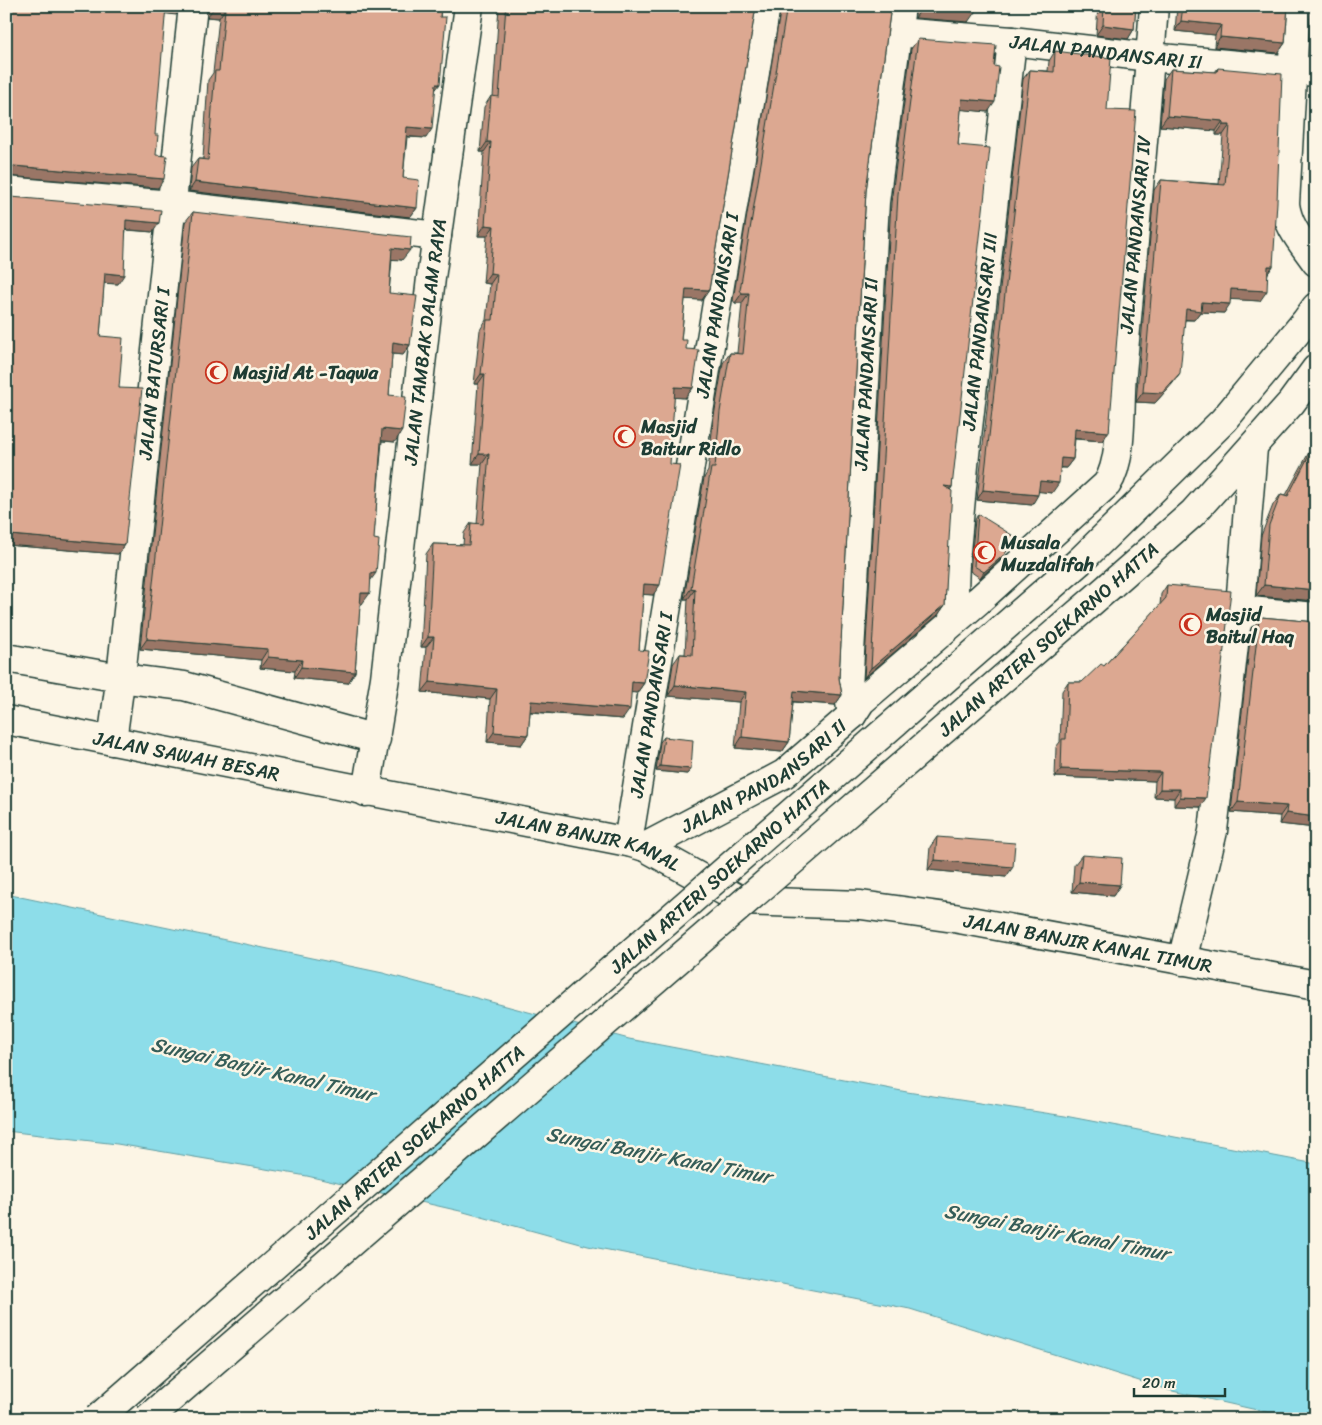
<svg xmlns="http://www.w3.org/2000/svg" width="1322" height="1425" font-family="Sriracha,sans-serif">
  <rect width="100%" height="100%" fill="#fcf5e5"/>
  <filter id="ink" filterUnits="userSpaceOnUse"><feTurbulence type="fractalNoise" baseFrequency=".02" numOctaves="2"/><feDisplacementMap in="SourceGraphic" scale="10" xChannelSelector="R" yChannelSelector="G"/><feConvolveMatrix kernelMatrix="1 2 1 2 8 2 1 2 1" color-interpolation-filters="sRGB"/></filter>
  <g filter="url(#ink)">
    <path fill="#8ddde9" stroke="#619da1" d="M6,894l377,79 246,66 278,53 158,24 251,48v255h-19l-129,-29 -258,-81 -322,-63 -128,-35 -153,-35 -190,-32 -111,-13z"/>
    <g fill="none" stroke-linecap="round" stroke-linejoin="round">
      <defs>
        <g id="minor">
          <path d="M1296,6l-11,198c3,24 18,39 31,58"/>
          <path id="s1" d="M896,32l116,9 138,16 166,15"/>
          <path d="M6,191l166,14 265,31"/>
          <path d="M1239,618l11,-7 66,6"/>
          <path id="s2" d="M953,621l2,-59 10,-107 47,-414"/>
          <path d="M6,658l114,20 64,8 192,53"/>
          <path id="s3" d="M852,715l-4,-26 27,-487 26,-196"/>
          <path id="s4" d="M6,720l622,122 17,5 97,54 119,4 93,13 362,67"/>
          <path id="s5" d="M112,741l10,-74 71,-661"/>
          <path id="s6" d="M366,792l19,-114 46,-400 38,-272"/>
          <path id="s7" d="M628,842l138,-836"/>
          <path id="s8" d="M645,847l139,-73 68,-59 9,-14 118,-101 128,-116c17,-26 12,-79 15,-111 11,-122 23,-244 32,-367"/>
          <path d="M1182,961l31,-130 23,-204 3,-9 14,-170"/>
        </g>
        <path id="major" d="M1080,561l144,-141 82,-99 10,-14
          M1111,585l82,-72 98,-110 25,-34"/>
      </defs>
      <use href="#minor" stroke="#1f3d34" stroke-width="31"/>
      <use href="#major" stroke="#1f3d34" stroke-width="31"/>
      <use href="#minor" stroke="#fcf5e5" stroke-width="28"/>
      <use href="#major" stroke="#fcf5e5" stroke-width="28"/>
      <defs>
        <g id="major-bridge">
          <path id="s9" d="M97,1419l983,-858"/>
          <path d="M147,1419l964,-834"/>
        </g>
      </defs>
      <use href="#major-bridge" stroke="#1f3d34" stroke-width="31" stroke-linecap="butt"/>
      <use href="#major-bridge" stroke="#fcf5e5" stroke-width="28"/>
    </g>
    <path fill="#bd907d" stroke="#1f3d34" d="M207,6h234l-6,85 -9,47 -19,-1 -4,41 14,30 -7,9 -221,-26 2,-23 7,-9h5l5,-79 5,-7 6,-55 -12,-1z
      M499,6h257l-47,284 -7,10 -17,-1 -4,41 5,9 7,39 -8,10 -11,-1 -21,198 -10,-1 -4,56 5,33 -7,10 -6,-1 -8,27 -93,-7 -2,23 -7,10 -34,-3 3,-43 -68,-7 4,-45h-5l5,-93 7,-10 30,1 1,-12 7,-10 6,1 5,-60h-10l6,-80h-4l6,-54 6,-10 4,-36 -7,-1 4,-47h-9l6,-84h-4l4,-45 7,-11 2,1z
      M781,6h110l-25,185 -27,487 3,17 -7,10 -42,-3 -4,40 -7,10 -47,-4 4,-46 -71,-6 5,-32 7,-10h5l3,-55h-4l20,-121 4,-7 5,-49 10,-59 7,-10h7l5,-50h-7l-2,-3z
      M915,6h60l-7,16 -53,-4z
      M1098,6h38l-2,23 -6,10 -32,-4z
      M1177,6h111l-3,37 -7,10 -64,-6 1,-12 -40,-4z
      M1311,6h5v51l-7,-1z
      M918,39l70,73 -27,-3 -3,36 -6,342 -2,3 -5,115 -7,10 -74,63 27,-475 20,-154z
      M1055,51l52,59 2,322 -7,9 -27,-2 -2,20 -7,9h-6l-8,25 -13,-2 -7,14 -55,-5 46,-421 7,-9 18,1 1,-10z
      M1218,68l55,198 -5,7 -8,28 -29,-2 -7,14 -24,-1 -6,8h-9l-12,63 -18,20 -19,-1 18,-212 7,-10 58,4 4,-49h-7v-4l-56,-5 4,-47 7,-10 44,3z
      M1316,142v71h-6z
      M6,196l147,36 -27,-2 -8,54 -14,-1 -4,53 19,52 6,157 -7,9 -112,-9z
      M193,212l209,48 -10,-1 -3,34 21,52 -7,10 -11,-1 -3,41 6,47 -13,-1 -12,140 -8,23h-2l-5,68 -7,11 -54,-5 1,-7 -35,-3 1,-8 -121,-11 45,-427z
      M1316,439v162l-60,-5 5,-60 12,-31 8,-11 5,1z
      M978,514l23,45 -21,19 -10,-7 5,-51z
      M1167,585l33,222 -26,-1v-8l-20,-1 1,-16 -100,-4 1,-30 4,-5 2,-51 6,-9h14l22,-16 56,-61 1,-11z
      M1261,617l55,5v206l-37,-4 1,-8 -49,-4 20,-182z
      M664,737l27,32 -4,5 -31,-3 4,-29z
      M937,837l69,40 -78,-7 2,-23z
      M1082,855l38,30 -7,11 -41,-4 2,-27z"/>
    <path fill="#9a7666" stroke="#1f3d34" d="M165,6h17l-6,9 -16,-2z
      M214,8l11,1 -6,9 -12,-1z
      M922,8l53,4 -7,10 -53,-4z
      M1181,21l40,4 -6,10 -40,-4z
      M1103,25l31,4 -6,10 -32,-4z
      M1220,37l65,6 -7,10 -64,-6z
      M1316,46v11l-7,-1z
      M436,84h4l-7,9z
      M962,99l33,3 -7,10 -33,-3z
      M1167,116l56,5 -7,10 -56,-5z
      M1223,125h7l-7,10h-7z
      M407,127l25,2 -6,9 -25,-2z
      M487,142h4l-7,10h-4z
      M14,166l150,13 -6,9 -152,-12v-8z
      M195,182l222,26 -7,9 -221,-26z
      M1316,204v9h-6z
      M126,220l33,3 -6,9 -34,-3z
      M485,225l9,1 -7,10h-9z
      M392,248l18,2 -8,10 -17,-1z
      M1268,266h5l-7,10z
      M105,273l19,2 -6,9 -19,-1z
      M490,273l7,1 -7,10 -7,-1z
      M686,289l23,1 -7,10 -23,-1z
      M1231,289l36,2 -7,10 -36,-2z
      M742,293h7l-7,10h-7z
      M1202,302l28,2 -6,9 -24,-1 -6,8 -15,-1 7,-10z
      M393,342l17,3 -7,10 -18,-2z
      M1180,373l-7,10 -18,20 -19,-1 7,-10z
      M481,374h4l-7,10h-4z
      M675,387l18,1 -8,10 -17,-1z
      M382,429l20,2 -7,11 -20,-2z
      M1075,429l34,3 -7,9 -33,-3z
      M479,454h10l-7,10h-10z
      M1061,458l12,1 -7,9 -11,-1z
      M1040,481l19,2 -7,10 -19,-2z
      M944,486l8,1 -7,10z
      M983,490l55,5 -6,10 -55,-5z
      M6,522h5l-5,7z
      M10,535l115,10 -7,9 -112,-9v-5z
      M1005,554l-4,5 -21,19 4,-6z
      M371,573h5l-8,11z
      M644,584l16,1 -7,10 -16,-1z
      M1264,585l52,5v11l-60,-5z
      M691,588l4,1 -7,10h-4z
      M361,593h9l-8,11 -8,-1z
      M945,605l-7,10 -74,63 7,-10z
      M428,637h6l-8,10h-5z
      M147,639l121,10 -7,11 -121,-11z
      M268,657l34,3 -7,11 -35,-3z
      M301,667l54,5 -7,11 -54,-5z
      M430,682l67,7 -7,10 -68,-7z
      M632,682l12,1 -7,10 -12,-1z
      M675,685l71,7 -7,10 -71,-6z
      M794,691l48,4 -7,10 -48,-4z
      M531,701l99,8 -7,10 -99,-8z
      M494,732l34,3 -7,10 -34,-3z
      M742,737l47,5 -7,10 -47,-4z
      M660,766l31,3 -4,5 -31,-3z
      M1061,769l100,3 -6,9 -100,-4z
      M1160,789h20l-6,9 -20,-1z
      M1180,797l26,1 -6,9 -26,-1z
      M1238,802l49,4 -7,10 -49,-4z
      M1286,813l30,4v11l-37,-4z
      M935,860l78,7 -7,10 -78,-7z
      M1079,882l41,3 -7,11 -41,-4z"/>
    <path fill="#dca891" stroke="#1f3d34" d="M6,6h160l-11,129h3l-2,20 11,1 -3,23 -150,-13 -8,2z
      M214,6h227l-1,11h6l-6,67h-4l-4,45 -25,-2 -4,51 16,2 -2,28 -222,-26 3,-23 10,1 7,-89h4l6,-62 -11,-1z
      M506,6h250l-47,284 -23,-1 -5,51h6l-1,9 13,1 -6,38 -18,-1 -5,77 10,1 -20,120 -16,-1 -5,66 10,1 -5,32 -12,-1 -2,27 -99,-8 -3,34 -34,-3 3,-43 -67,-7 4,-45h-6l5,-93 36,1 2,-22 12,1 6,-70h-10l6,-80h-4l6,-54h6l4,-46 -7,-1 4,-47 -9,-1 6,-83h-4l4,-46 8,1z
      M787,6h104l-25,185 -27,487 3,17 -48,-4 -5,51 -47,-5 4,-45 -71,-7 5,-31 12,1 3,-66 -4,-1 20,-120h4l5,-56 10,-59 13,1 6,-61h-7l-2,-3z
      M922,6h53v6l-53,-4z
      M1104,6h32l-2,23 -31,-4z
      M1183,6h105l-3,37 -65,-6 1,-12 -40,-4z
      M918,39l78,6 -2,21 5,1 -4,35 -33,-3 -4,46 32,3 -38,339 -8,-1 8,5 -7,114 -74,63 27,-474z
      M1055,51l56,7 -4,52 29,1 -27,321 -34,-3 -2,30 -12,-1 -2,25 -19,-2 -2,14 -55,-5 47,-420 24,2z
      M1218,68l64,6 -5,128 -4,64h-5l-1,25 -36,-2 -1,15 -28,-2 -1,9 -15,-2 -6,64 -18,20 -19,-1 18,-212 64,5 5,-60h-7v-4l-56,-5 4,-47 46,3z
      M6,196l5,1 150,13 -2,13 -33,-3 -2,55 -19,-2 -5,63 23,2 -4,50 23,1 -17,156 -115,-10 1,-13h-5z
      M193,212l218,25 -1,13 -18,-2 -3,45 28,3 -7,49 -17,-3 -4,53 17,2 -4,34 -20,-2 -8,110 5,1 -3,33h-5l-1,20h-9l-6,79 -54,-5 1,-7 -34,-3v-8l-121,-10z
      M1316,442v148l-52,-5 5,-60 12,-31 7,2z
      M978,514l37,23 -10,17 -21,18 -10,-6z
      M1167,585l64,6 -25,207 -26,-1v-8h-20l1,-17 -100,-3 1,-30h4l2,-57h14l19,-18 3,2 62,-68z
      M1261,617l55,5v195l-30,-4 1,-7 -49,-4 21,-182z
      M664,737l29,3 -2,29 -31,-3z
      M937,837l78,6 -2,24 -78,-7z
      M1082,855l40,3 -2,27 -41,-3z"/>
  </g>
  <defs>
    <symbol id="mosque-ring" viewBox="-11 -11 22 22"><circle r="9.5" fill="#fcf5e5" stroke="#c8321e" stroke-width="1.5"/><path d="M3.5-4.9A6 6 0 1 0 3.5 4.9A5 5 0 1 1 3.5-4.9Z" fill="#c8321e"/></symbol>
  </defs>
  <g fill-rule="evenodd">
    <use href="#mosque-ring" x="204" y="360" width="25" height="25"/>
    <use href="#mosque-ring" x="612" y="424" width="25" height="25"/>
    <use href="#mosque-ring" x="972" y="540" width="25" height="25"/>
    <use href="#mosque-ring" x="1178" y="612" width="25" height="25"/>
  </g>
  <g text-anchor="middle" stroke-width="5" stroke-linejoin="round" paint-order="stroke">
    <g font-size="19" fill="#1f3d34" stroke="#fcf5e5">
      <text dy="7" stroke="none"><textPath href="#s1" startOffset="211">JALAN PANDANSARI II</textPath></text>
      <text dy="7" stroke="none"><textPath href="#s8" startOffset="844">JALAN PANDANSARI IV</textPath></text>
      <text dy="7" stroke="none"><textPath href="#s7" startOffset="544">JALAN PANDANSARI I</textPath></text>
      <text dy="7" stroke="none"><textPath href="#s2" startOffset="291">JALAN PANDANSARI III</textPath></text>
      <text dy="7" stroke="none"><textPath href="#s6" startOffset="454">JALAN TAMBAK DALAM RAYA</textPath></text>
      <text dy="7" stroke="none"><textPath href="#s3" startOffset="342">JALAN PANDANSARI II</textPath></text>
      <text dy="7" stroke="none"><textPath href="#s5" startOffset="370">JALAN BATURSARI I</textPath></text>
      <text transform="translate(1048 639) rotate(-41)" y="7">JALAN ARTERI SOEKARNO HATTA</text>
      <text dy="7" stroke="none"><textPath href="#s7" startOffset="139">JALAN PANDANSARI I</textPath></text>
      <text dy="7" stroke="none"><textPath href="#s4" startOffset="184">JALAN SAWAH BESAR</textPath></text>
      <text dy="7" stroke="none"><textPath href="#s8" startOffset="139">JALAN PANDANSARI II</textPath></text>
      <text dy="7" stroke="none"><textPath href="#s4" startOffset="595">JALAN BANJIR KANAL</textPath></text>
      <text dy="7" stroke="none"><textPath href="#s9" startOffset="826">JALAN ARTERI SOEKARNO HATTA</textPath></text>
      <text dy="7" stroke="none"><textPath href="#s4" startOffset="1112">JALAN BANJIR KANAL TIMUR</textPath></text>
      <text dy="7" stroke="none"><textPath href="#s9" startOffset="421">JALAN ARTERI SOEKARNO HATTA</textPath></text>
    </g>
    <g font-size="19" font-weight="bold" fill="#1f3d34" stroke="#fcf5e5" text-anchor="start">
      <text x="233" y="379">Masjid At -Taqwa</text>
      <text x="641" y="433">Masjid<tspan x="641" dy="22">Baitur Ridlo</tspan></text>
      <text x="1001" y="549">Musala<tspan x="1001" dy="22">Muzdalifah</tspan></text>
      <text x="1206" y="621">Masjid<tspan x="1206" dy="22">Baitul Haq</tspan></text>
    </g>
    <g font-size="20" font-style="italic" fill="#355d58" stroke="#fcf5e5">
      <text transform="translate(263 1069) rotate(13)" y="7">Sungai Banjir Kanal Timur</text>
      <text transform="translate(659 1155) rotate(11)" y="7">Sungai Banjir Kanal Timur</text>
      <text transform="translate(1057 1232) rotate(11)" y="7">Sungai Banjir Kanal Timur</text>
    </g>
  </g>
  <rect width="1322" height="1425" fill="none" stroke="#fcf5e5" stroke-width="25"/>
  <rect x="12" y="12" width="1297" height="1400" fill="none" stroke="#1f3d34" stroke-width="2" filter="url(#ink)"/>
  <path d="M1134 1388v8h91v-8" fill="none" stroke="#1f3d34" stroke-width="2.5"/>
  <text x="1142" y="1388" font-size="15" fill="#1f3d34" stroke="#fcf5e5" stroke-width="4" paint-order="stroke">20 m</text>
</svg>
